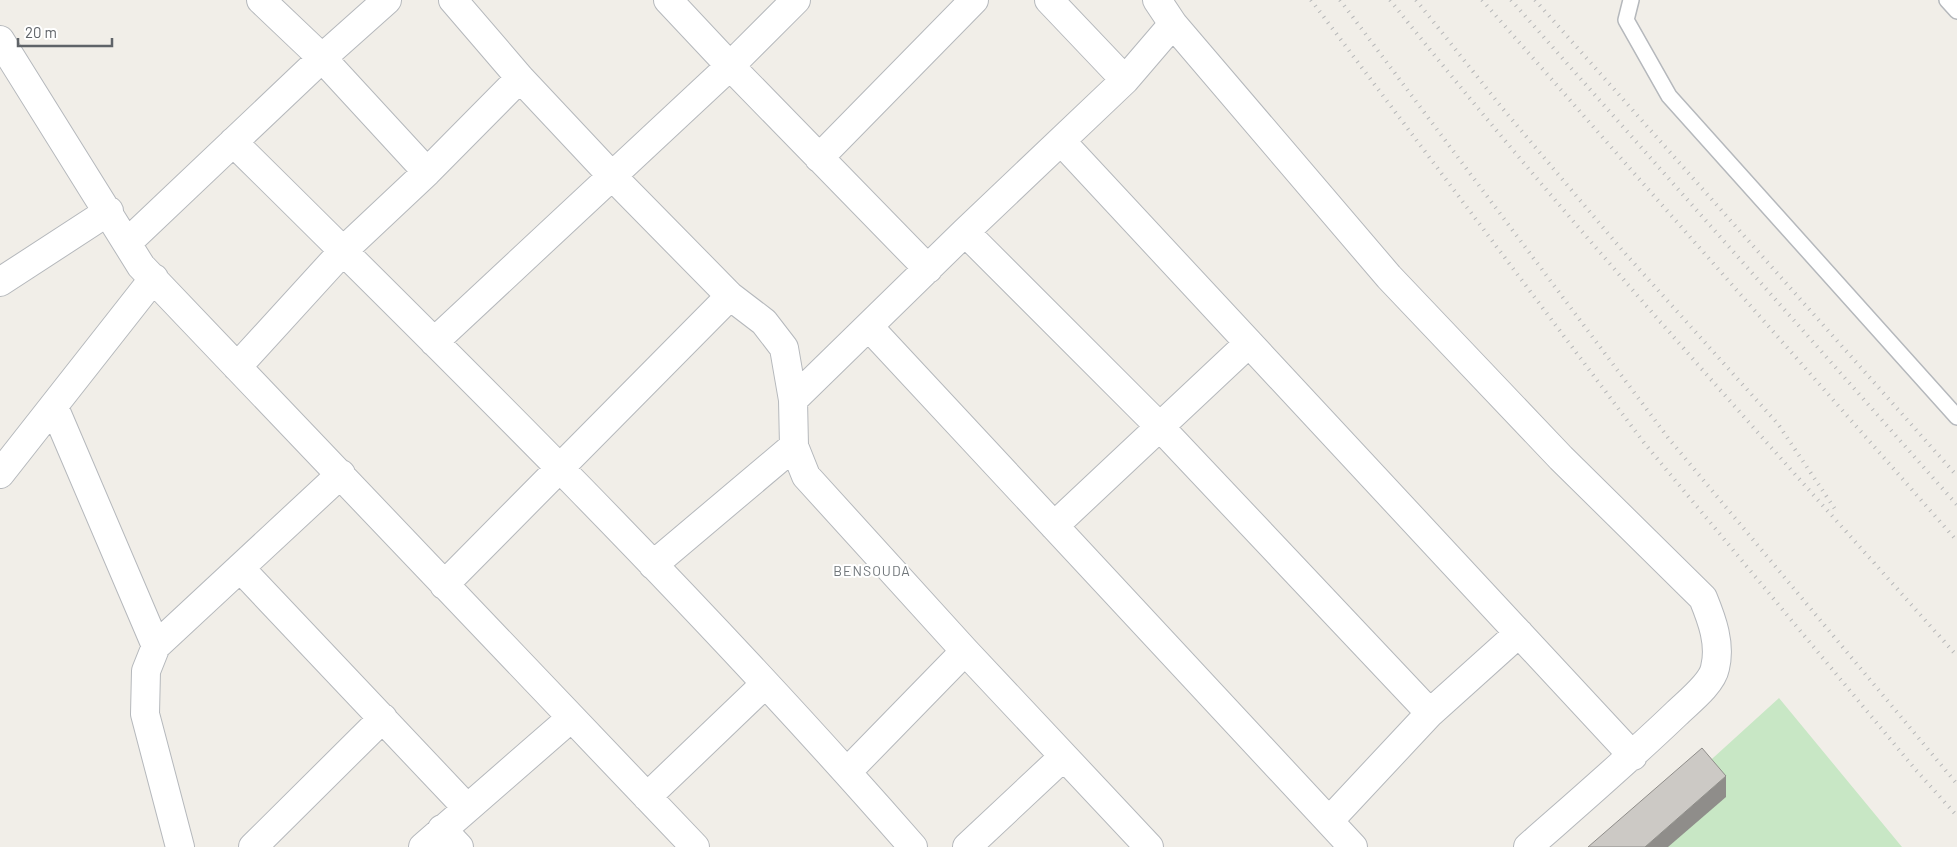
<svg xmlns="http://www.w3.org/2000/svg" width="1957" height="847" font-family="Barlow,sans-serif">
  <rect width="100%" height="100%" fill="#f1eee8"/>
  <path fill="#c8e7c5" d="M1779,698l123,149h-291l91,-79z"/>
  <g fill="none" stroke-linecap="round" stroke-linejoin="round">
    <defs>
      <path id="lane" d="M1631,0l-5,20 43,76 288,321
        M1947,0l10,11"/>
      <path id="street" d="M261,0l61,58 105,114
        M453,0l67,78 92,98 118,120 34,26 20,26 9,52 1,46 12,30 159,175 184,196
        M668,0l62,66 198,203
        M1049,0l76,80
        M1157,0l16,24 216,253 172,181 142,140c9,22 18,46 12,70 -3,16 -28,35 -39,46 -48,46 -98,89 -148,133
        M0,40l141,226 554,581
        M1061,141l572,615
        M233,142c232,229 465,459 680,705
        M819,158l155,-158
        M965,232l194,194 271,287
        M128,242l194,-184 65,-58
        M0,282l109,-71
        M869,327l484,520
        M434,342l296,-276 66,-66
        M237,367l106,-116 84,-79 93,-94
        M793,400l172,-168 160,-152 48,-56
        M54,407l102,239
        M0,474l154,-196
        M1054,526l195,-183
        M653,565l141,-119
        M240,568l227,240
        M444,585l286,-289
        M847,772l118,-121
        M647,797l118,-113
        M1329,821l101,-108 89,-80
        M442,829l17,18
        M180,847l-35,-133 1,-43 10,-25 185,-172
        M253,847l130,-129
        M423,847l148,-129
        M967,847l96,-90"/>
    </defs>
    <use href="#lane" stroke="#b5b8bc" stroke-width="18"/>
    <use href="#street" stroke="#b5b8bc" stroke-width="30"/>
    <use href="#lane" stroke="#fff" stroke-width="15"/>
    <use href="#street" stroke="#fff" stroke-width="28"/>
    <path stroke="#b6b7b8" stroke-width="4" stroke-dasharray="1 6" stroke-linecap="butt" d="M1311,0l334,444 270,325 42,47
      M1340,0l329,439 288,345
      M1390,0c180,226 375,440 567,656
      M1416,0l87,109 119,141 156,174 59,88
      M1482,0l475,541
      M1511,0l446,505
      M1535,0l422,476"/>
  </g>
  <path fill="#8f8d8a" d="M1726,776v21l-58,50h-23z"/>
  <path fill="#ccc9c5" stroke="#8f8d8a" d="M1702,748l24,28 -81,71h-57z"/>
  <g text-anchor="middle" stroke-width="4" stroke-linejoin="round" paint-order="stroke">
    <g font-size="14" letter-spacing="1" fill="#70767a" stroke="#fff">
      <text x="872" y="576">BENSOUDA</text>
    </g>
  </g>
  <path d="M18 38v8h94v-8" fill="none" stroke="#5f6368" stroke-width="2.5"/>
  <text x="25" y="38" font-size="15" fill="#5f6368" stroke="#ffffff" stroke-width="4" paint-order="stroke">20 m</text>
</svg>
